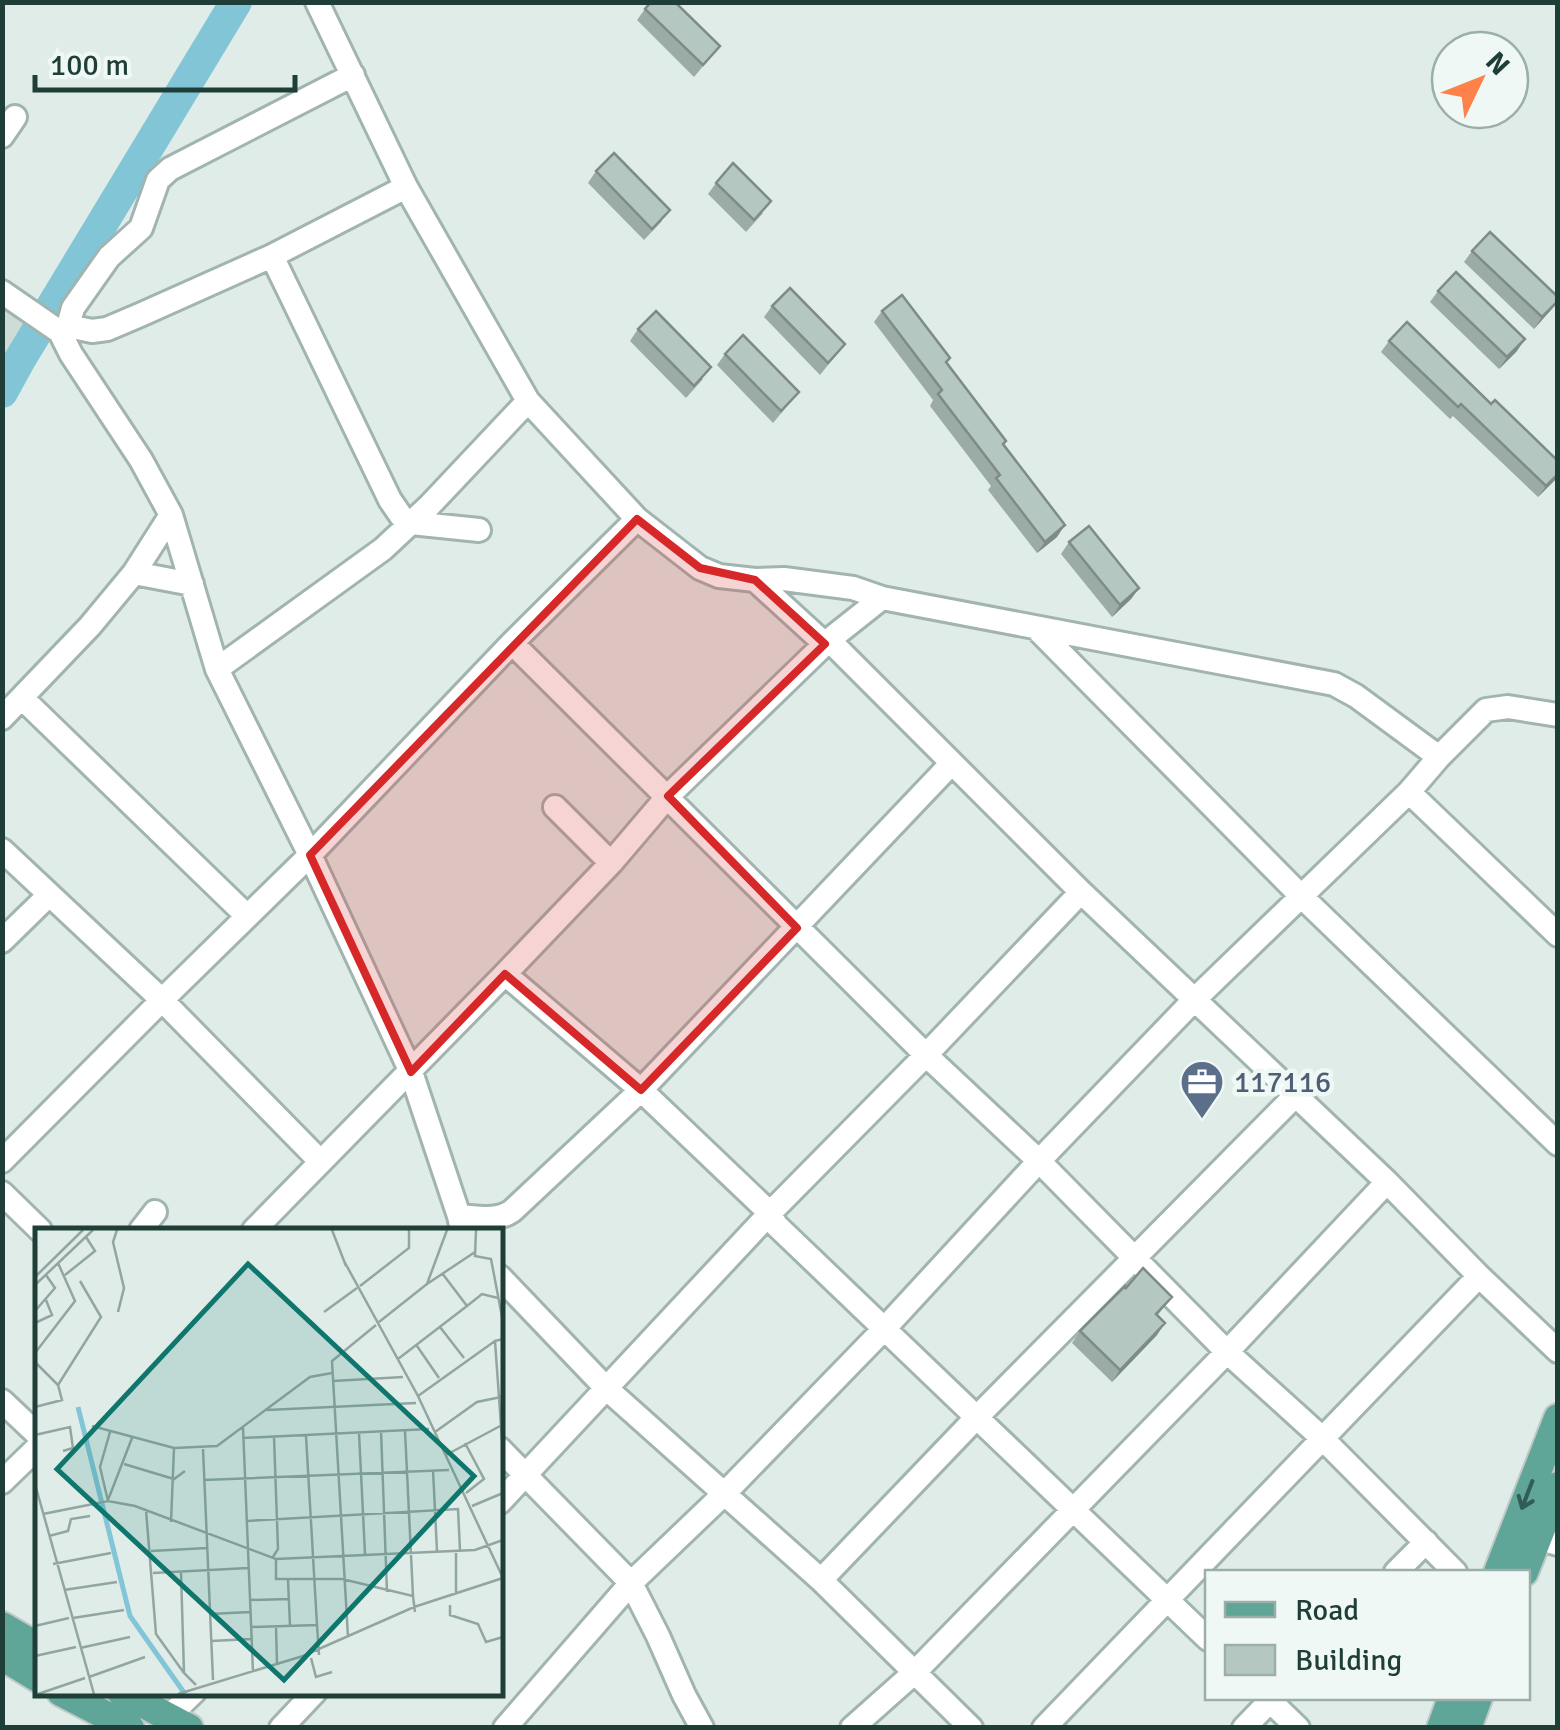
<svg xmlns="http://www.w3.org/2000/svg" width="1560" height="1730" font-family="Signika,sans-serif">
  <rect width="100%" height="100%" fill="#dfece7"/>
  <path fill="#cddcd6" d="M3,292l44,30 -44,75z"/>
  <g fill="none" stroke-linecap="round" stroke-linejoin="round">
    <path stroke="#81c5d7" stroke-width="32" d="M2,392l17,-31 217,-359"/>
    <defs>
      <path id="minor" d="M317,2l89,185 122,214 109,118 63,49 19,8 36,4 29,-1 69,9 29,10 452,86 22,12 83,61
        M2,136l13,-19
        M272,256l118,244 11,16 10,7 68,7
        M2,292l58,40 11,22 70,106 30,55 46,154 93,186 101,217 48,144 3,14
        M68,326l24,5 15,-2 33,-14 132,-59 134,-69
        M60,332l8,-6 5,-18 36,-51 32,-29 17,-48 12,-11 183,-94
        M134,573l58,11
        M755,580l70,64
        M1036,628l264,267 258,249
        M829,640l252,252 306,290 92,94 79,75
        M512,643l414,412 113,106 188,191 95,86 133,134
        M217,669l166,-120 46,-43 99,-105
        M22,698l225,218
        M2,718l88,-92 44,-53 37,-58
        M1409,792l149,143
        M555,807l56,56
        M2,850l160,150 158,161
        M2,941l47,-46
        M505,974l136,116 129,123 6,12 432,414
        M2,1161l160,-161 148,-145 202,-212 125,-124
        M2,1193l38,37
        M459,1216c19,1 37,6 53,-5l129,-121 310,-326
        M141,1230l14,-18
        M254,1230l251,-256 106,-111 57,-67 161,-156 53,-42
        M500,1277l107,112 214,191 150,148
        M2,1401l36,34
        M500,1449l131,134 27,53 26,59 18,33
        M2,1482l36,-35
        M500,1502l270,-289 156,-158 155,-163
        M1537,1538l21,6
        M1396,1572l30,-30
        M821,1580l155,-162 320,-323
        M1267,1698l31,30
        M167,1718l27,-26
        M281,1728l34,-36
        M505,1728l126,-145 93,-89 161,-166 154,-167 155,-161 215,-208 30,-35 47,-47 22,-3 50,8
        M852,1728l63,-56 312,-320 160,-170
        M1044,1728l435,-452
        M1244,1728l29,-30"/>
      <path id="major" d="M1498,1572l60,-154
        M1524,1572l34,-86
        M2,1626l36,21
        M2,1656l36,22
        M61,1692l69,36
        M121,1692l68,36
        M1441,1728l11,-30
        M1467,1728l11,-30"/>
    </defs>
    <use href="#minor" stroke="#a1b4af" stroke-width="28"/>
    <use href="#major" stroke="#c0c9c7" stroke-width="32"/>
    <use href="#minor" stroke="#fff" stroke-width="22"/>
    <use href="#major" stroke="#5fa698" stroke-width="28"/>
  </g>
  <path fill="#9baba5" d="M645,9l75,37 -26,31 -57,-57z
    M596,171l66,50 -18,19 -56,-57z
    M716,183l47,30 -17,19 -38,-38z
    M1472,251l86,50 -24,28 -70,-67z
    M1438,291l79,60 -18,18 -69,-67z
    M772,306l73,38 -25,31 -56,-58z
    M882,311l65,52 59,78 -3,4 54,92 -20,16 -49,-63 3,-4 -61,-80 3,-6 -59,-78z
    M638,329l65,50 -17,19 -56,-57z
    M1389,341l102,63 67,57v16l-20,20 -85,-81 -3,3 -69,-67z
    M725,354l74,38 -26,31 -56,-58z
    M1069,542l70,46 -8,11 -19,18 -51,-63z
    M1126,1288l46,9 -15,19v19l-45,47 -40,-39 8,-12z"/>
  <path fill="#7e8b86" d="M1558,301l-7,9 -17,19 8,-12z
    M1525,339l-8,12 -18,18 8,-12z
    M1558,474l-2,5 -18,18 8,-11z
    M1065,525l-8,12 -20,16 8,-11z
    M1139,588l-8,11 -19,18 8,-12z
    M1165,1323l-8,12 -45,47 8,-12z"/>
  <path fill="#b4c7c0" stroke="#7e8b86" stroke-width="2.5" d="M651,2h24l45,44 -17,19 -58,-56z
    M614,153l56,57 -18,19 -56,-58z
    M733,163l38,38 -17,19 -38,-37z
    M1490,232l68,65v4l-16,16 -70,-66z
    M1456,272l69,67 -18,18 -69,-66z
    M790,288l55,56 -17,19 -56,-57z
    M902,295l48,63 -4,4 60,79 -3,3 62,81 -20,17 -49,-64 4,-3 -62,-81 4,-4 -60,-79z
    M656,311l55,56 -17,19 -56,-57z
    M1407,322l84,82 4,-4 63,61v13l-12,12 -85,-82 -3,3 -69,-66z
    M743,335l56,57 -18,19 -56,-57z
    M1089,526l50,62 -19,17 -51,-63z
    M1143,1268l29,29 -16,17 9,9 -45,47 -40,-39 45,-45 1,2z"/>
  <defs><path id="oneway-shaft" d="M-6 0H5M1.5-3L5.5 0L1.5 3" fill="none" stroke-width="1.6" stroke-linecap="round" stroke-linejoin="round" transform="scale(2.5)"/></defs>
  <use stroke="#325d54" href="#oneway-shaft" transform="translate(1527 1495) rotate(111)"/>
  <path fill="#d62828" fill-opacity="0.2" stroke="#d62828" stroke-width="8" stroke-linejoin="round" d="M637,519l63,49 55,12 70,64 -157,152 129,132 -156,162 -136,-116 -94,98 -101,-217z"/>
  <defs>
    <symbol id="office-pin" viewBox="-11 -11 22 30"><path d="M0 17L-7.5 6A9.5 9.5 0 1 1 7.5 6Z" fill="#5c6f8a" stroke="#f0f8f5"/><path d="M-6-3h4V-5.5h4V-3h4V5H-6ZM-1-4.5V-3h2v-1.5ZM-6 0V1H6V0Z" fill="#fff"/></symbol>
  </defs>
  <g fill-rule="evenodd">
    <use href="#office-pin" x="1177" y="1057" width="50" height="68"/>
  </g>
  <g text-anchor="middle" stroke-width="9" stroke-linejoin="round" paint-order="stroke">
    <g font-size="30" fill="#4e5e75" stroke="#f0f8f5" text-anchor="start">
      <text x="1234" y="1092">117116</text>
    </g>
  </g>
  <g transform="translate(35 1228)">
    <rect width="468" height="468" fill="#dfece7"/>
    <path fill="none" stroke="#81c5d7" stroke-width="5" d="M43,179l52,209 55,78"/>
    <path fill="none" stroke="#92a6a1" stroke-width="2.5" d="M82,2l-4,12 11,46 -6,24M297,2l14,36M441,2l-1,26 16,3 12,63M309,33l74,135 85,182M30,47l30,-24 -9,-14M0,49l48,-47M392,56l48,-32M0,57l58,-55M325,58l49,-38v-18M432,78l15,-12 16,4M0,83l20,-23 -9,-13M289,84l33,-24M344,94l48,-38 20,-54M0,95l17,-8 -6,-15M405,99l24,31M468,111l-8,2 8,113M382,118l22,32M0,125l40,-52 -17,-38M363,131l69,-53 -25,-33M0,134l23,23 4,15 -27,7M298,153l70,-4M23,157l43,-68 -21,-36M383,168l77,-55M232,182l149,-7M57,198l82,22 43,-2 93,-69 22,-4M208,199l10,245M346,203l6,161M370,203l8,165M400,204l42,-30 24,-5M324,205l6,121M0,207l35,-8 3,21 -10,3M207,210l187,-9M430,215l19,36 -18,14M168,221l10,231M411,227l56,-30M89,236l50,15 11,-8M398,242l4,81M169,252l245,-10M0,256l59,210M73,272l24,-62M73,273l-8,-34 10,-35M437,278l31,-13M111,282l10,124 28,39M8,286l65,-13 27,5 141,53 199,-9 28,-10M212,293l211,-12 2,41M136,294l3,-74M14,308l19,-5 3,-12 19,-3M421,322v43M116,323l56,-3M238,329l5,-8 -4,-112M241,331v20h66l71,17 2,16M18,336l58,-11M146,344l3,101 12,12M118,345l95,-5M253,352l2,46M29,362l53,-8M215,372l39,-1M415,377v10l28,9 8,18 17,-5M175,386l40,-2M38,390l51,-8M282,397l2,30M0,398l34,-8M216,399l66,-2 -11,-189M241,399l1,38M313,409l-16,-276 44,-36M176,413l40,-2M45,420l50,-11M0,428l41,-9M276,430l5,19 16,-5M54,449l56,-20M3,466l47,-16M143,466l125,-38 111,-49 89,-29"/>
    <path fill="#0f766e" fill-opacity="0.15" stroke="#0f766e" stroke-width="5" d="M213,36l226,212 -190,204 -227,-211z"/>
    <rect width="468" height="468" fill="none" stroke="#1e3e37" stroke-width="5"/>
  </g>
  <rect width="1560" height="1730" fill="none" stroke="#1e3e37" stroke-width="10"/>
  <rect x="1205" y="1570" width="325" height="130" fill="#f0f8f5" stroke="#9caea9" stroke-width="2.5"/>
  <rect x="1225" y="1602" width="50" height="15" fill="#5fa698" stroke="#9caea9" stroke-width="2.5"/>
  <text x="1295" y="1620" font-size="30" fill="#1e3e37">Road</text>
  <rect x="1225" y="1645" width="50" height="30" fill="#b4c7c0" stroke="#9caea9" stroke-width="2.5"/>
  <text x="1295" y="1670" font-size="30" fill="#1e3e37">Building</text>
  <g transform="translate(1480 80) rotate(47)"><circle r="48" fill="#f0f8f5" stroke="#9caea9" stroke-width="2.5"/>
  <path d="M0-8L18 38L0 25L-18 38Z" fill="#ff814a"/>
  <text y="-15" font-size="28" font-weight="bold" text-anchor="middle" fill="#1e3e37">N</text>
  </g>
  <path d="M35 75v15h260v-15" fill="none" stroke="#1e3e37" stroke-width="5"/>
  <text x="50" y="75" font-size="30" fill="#1e3e37" stroke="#f0f8f5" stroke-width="8" paint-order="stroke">100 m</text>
</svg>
